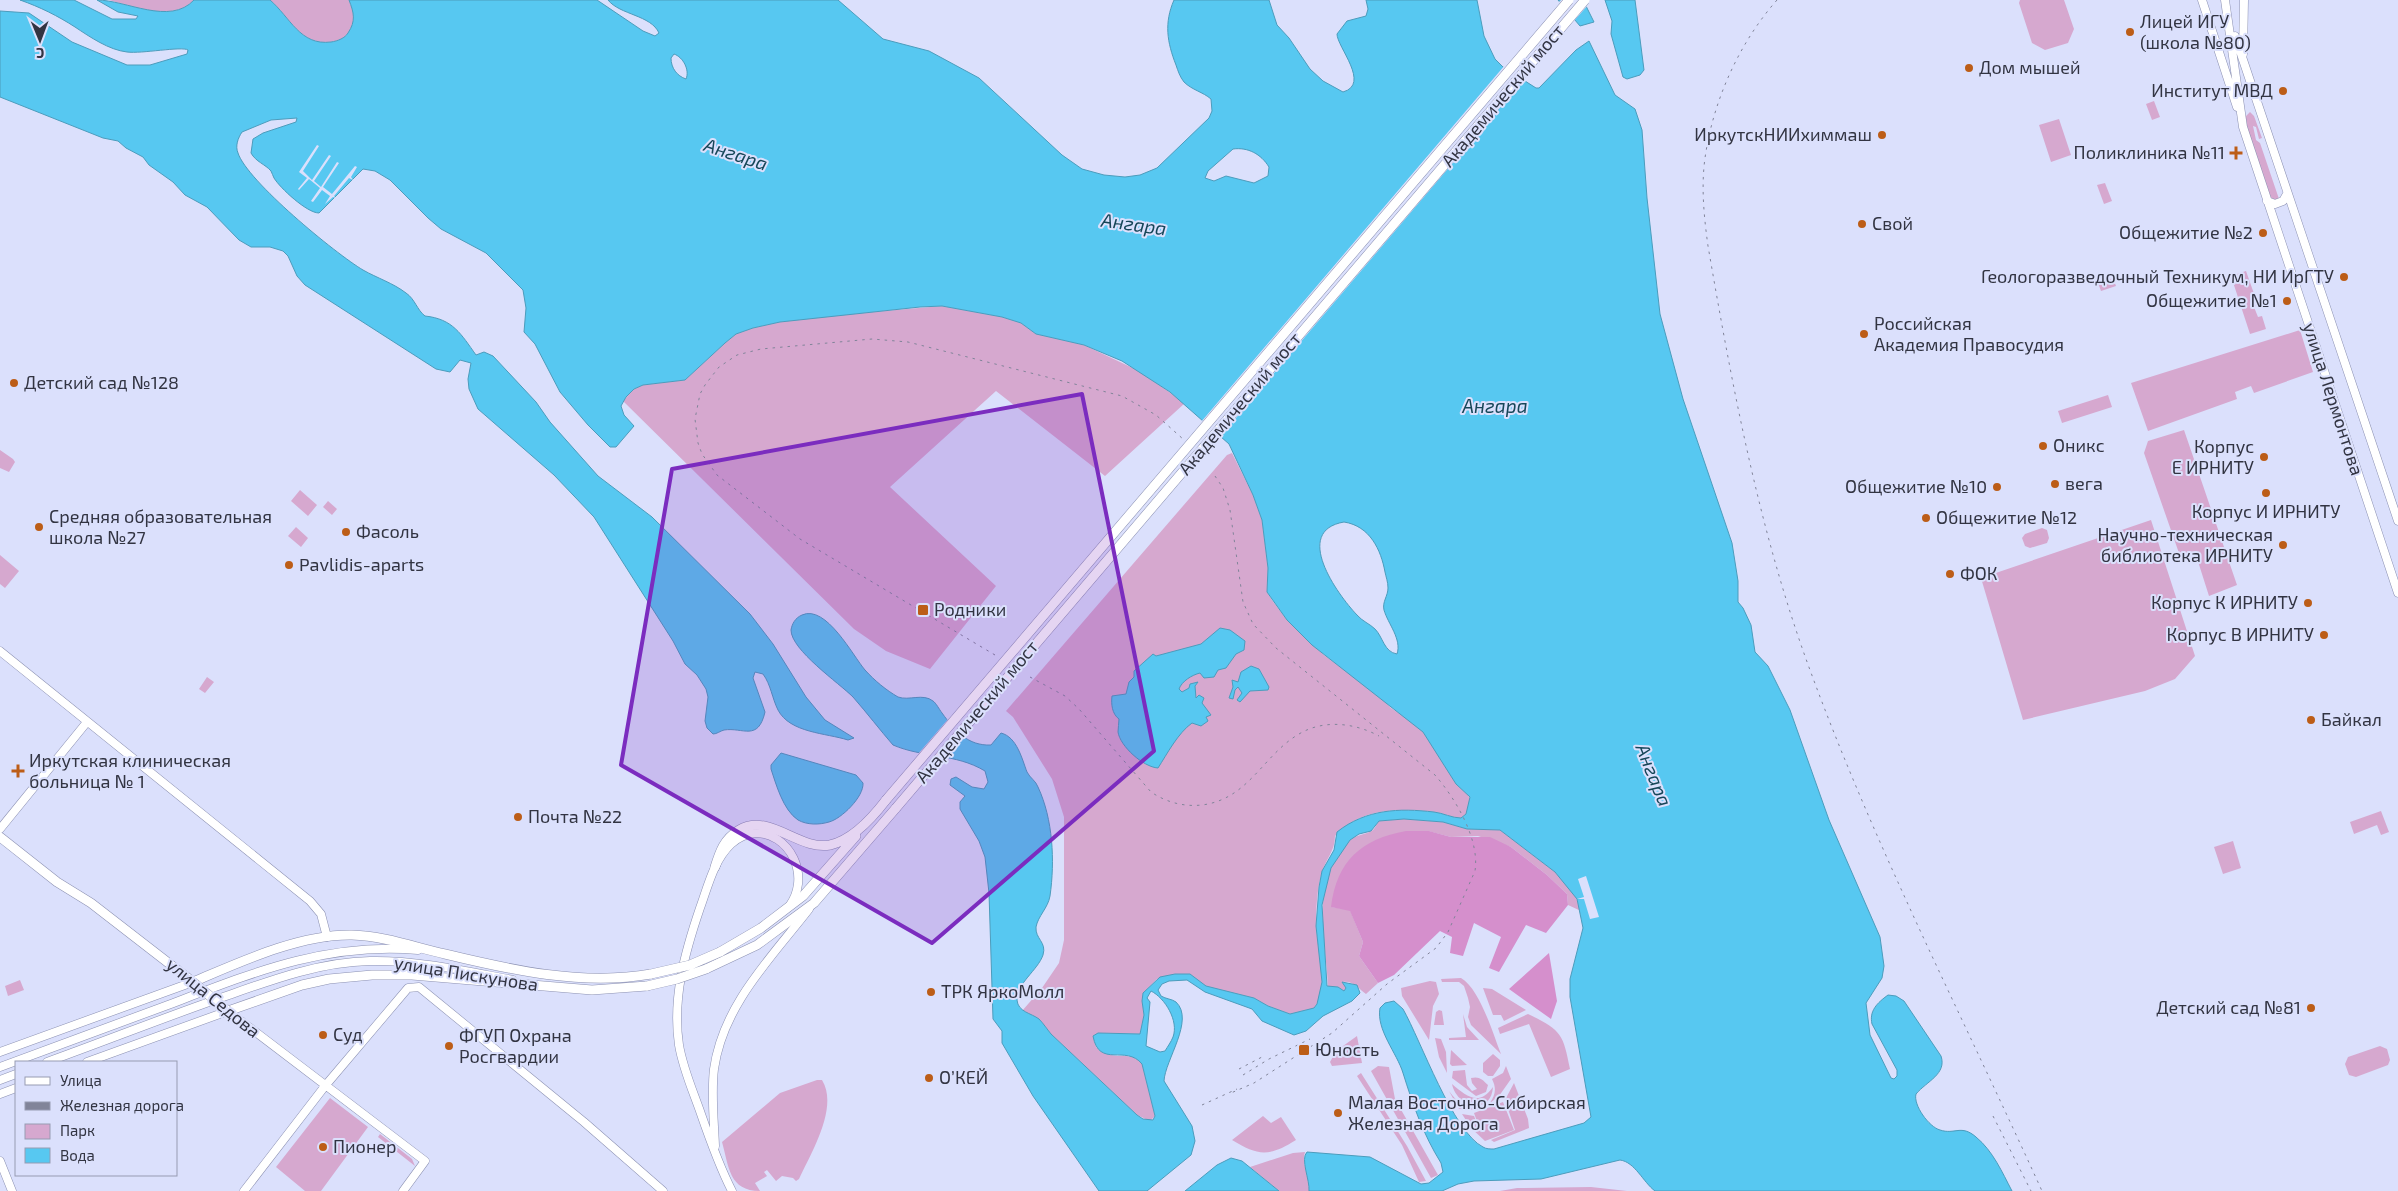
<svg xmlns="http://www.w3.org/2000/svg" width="2398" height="1191" font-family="'Exo 2',sans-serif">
  <rect width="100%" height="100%" fill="#dbe0fc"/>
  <path fill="#d6a8cf" d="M109,0h85c-20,22 -61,7 -85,0z
    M270,0h79c5,13 7,21 -1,33 -3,5 -10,8 -17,9 -31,4 -41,-25 -61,-42z
    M2020,0h44l10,29 -6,14 -23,7 -13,-7 -13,-40z
    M2154,101l6,16 -8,3 -6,-16z
    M2250,112l4,4 8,22 -3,1 -3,-12 -3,-1 3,14 4,3 19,56 -3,2 -6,-4 -25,-74v-6z
    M2059,119l12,36 -20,7 -12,-37z
    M2105,183l7,18 -8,3 -7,-19z
    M2246,271l12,34 -4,2 4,10 4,-1 4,13 -16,5 -19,-58z
    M2113,278l3,8 -15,5 -3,-8z
    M942,306l60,11 19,6 15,11 48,11 55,26 46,32 -80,73 -109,-85 -106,96 106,99 -66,83 -44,-18 -32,-22 -231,-228 11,-12 9,-4 42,-5 40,-37 11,-9 17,-6 27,-6 45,-6z
    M2300,330l13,42 -59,21 -3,-7 -16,6 2,7 -89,32 -17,-48z
    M2108,395l4,12 -50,16 -4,-12z
    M2184,430l53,155 -28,11 -14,-44 -15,4 -36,-103 4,-12z
    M0,450l13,9 2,3 -6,10 -9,-4z
    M1232,453l21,42 9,25 6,48 -1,24 5,8 15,20 37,35 55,40 12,13 26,17 12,14 27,45 12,11 3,6 -5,13 -5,4c-9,0 -18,-5 -27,-6 -35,-4 -74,-4 -99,24 0,15 -9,23 -13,36 -5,17 -6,36 -6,54 1,23 14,63 -2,82l-24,6 -22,-8 -14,-8 -49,-12 -15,-12h-15l-18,5 -14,14 -1,8 2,14 -4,19 -42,-1 -4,3 2,11c4,3 10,7 15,8 13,3 21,-3 31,9l13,52 -5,5 -13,-6 -86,-81 -11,-14 -18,-9 20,-23 17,-25 5,-23v-123l-12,-38 -39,-62 -7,-6 221,-256z
    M300,490l17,15 -9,11 -17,-15z
    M328,501l9,8 -5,6 -9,-8z
    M2151,520l44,136 -20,23 -30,12 -122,29 -42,-142z
    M296,527l12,11 -7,9 -13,-11z
    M2042,528l5,2 2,8 -2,5 -17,5 -5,-2 -3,-8 3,-4z
    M0,555l19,16 -14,17 -5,-4z
    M207,677l7,5 -9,11 -6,-4z
    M2381,811l8,21 -8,3 -4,-10 -23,9 -4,-12z
    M1404,819l39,3 24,7 33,1 55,42 19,20 7,19 -13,-6 -1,-11 -20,-19 -36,-28 -33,-11 -27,1 -23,-6 -96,76 18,3 13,32 -4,14 19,27 -12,11c-8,-6 -13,-14 -24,-12l4,5 -2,4 -6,-4h-10c-2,-48 -19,-107 21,-146 7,-7 18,-6 24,-11 3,-3 3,-6 6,-9z
    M2233,841l8,27 -18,6 -9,-27z
    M1461,978c19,11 32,56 40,76l-30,-29 -3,-8 2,-10 -2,-9 -4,-12 -5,-4h-17l-1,-3z
    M20,980l4,10 -16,6 -3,-10z
    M1430,981l6,1 3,12 -6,12 -4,34 -27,-44 -1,-8z
    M1483,988l9,1 34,21 -22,11 -3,-6h-8z
    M1439,1010l3,1 2,14h-10l2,-13z
    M1463,1014l4,13 12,13h-30v-2l17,-1z
    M1528,1014c33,16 35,19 42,55l-19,8 -22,-53 -29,10 -2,-6z
    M1357,1036l5,27 -30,3 -2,-4 6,-11z
    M1435,1038l6,1 5,13 1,21 -8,-16z
    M2380,1046l7,3 3,11 -2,5 -32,12 -7,-2 -4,-11 3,-7z
    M1451,1050l16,15 -15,1 -2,-2z
    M1493,1054l7,6v6l-7,10h-5l-5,-4v-9z
    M1378,1066l11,1 6,32 43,76 -7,3 -60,-107z
    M1506,1066l5,13 -12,17 -9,7c5,-8 7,-14 2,-24l11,-6z
    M1465,1070l2,15 5,6 5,-2 -5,-6 -1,-5c8,-2 11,1 17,7l-2,7 -10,4 -24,-18 1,-7z
    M1361,1073l46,73 19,35 -7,1 -17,-37 -45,-69z
    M817,1080h5c17,27 -11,73 -23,99l-3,2 -3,-3 -11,-2 -6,5 -9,-11 -3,2 3,4 -12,7 5,8c-31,0 -31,-24 -38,-49l58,-49z
    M1514,1083l14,36 1,9 -35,14 -3,-2 24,-10 -10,-30z
    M1452,1084c14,12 27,23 41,3 -2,29 -36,21 -41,-3z
    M1449,1091c13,17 17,20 38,15l-8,4 -20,-1z
    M330,1098l38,29 -47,64h-16l-29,-24z
    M1503,1102l11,28 -29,11 -14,-13 -9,-14 12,2 8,19 -8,-22z
    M1263,1116l8,7 10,-6 15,23c-27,17 -38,16 -64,0z
    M380,1134l32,25 3,7 -37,-29z
    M1305,1152c-4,12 5,26 4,39h-30l-29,-24 43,-14z
    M1591,1187l36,4h-127l17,-3z"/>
  <path fill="#d58fcc" d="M1406,831h23l22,6h39l21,10 36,28 20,19 1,11 -22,28 -20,-8 -27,47 -10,-4 12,-31 -27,-14 -11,33 -13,-3 2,-16 -12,-6 -46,44 -16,8 -19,-27 4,-14 -13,-31 -19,-4c6,-46 30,-68 75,-76z
    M1549,953l8,48 -6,18 -42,-30z"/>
  <path fill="#57c8f1" stroke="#4c9cbc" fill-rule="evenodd" d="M20,0h54l38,19h24l2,-3 -20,-4 -21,-12c29,0 73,26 97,0h76c20,17 30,46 61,42 7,-1 14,-4 17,-9 8,-12 6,-20 1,-33h248l46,31 12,5 4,-3c-8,-18 -39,-18 -51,-33h230l45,39 46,12 50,27 83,77 20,14 22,6 21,2 15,-2 17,-7 52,-50 3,-7 -1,-12c-8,-7 -19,-9 -27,-17 -4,-5 -6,-11 -8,-17 -9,-23 -12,-42 -2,-65h95l8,25 12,13 21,31 13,12 20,11c28,-8 -6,-45 -6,-58l10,-13 19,-5 2,-7 -2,-9h111l7,36 11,23 8,8 33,21h3l37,-38 13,-9 26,54 20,14 7,21 5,68 13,116 23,85 49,144 6,38v21l5,6 8,17 4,27 13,14 22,44 39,110 51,117 4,29 -2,12 -16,25 4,32 21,43 3,1 3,-3v-6l-25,-46c-3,-13 5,-21 16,-29l8,1 8,5 37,55c6,18 -14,25 -25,38 -3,11 13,33 24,36 15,5 21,-6 36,7 17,14 26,35 36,54h-357c-12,-9 -20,-29 -35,-31l-79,19 -67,2 -16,3 -16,7h-133c1,-11 -9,-32 -2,-39l63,5 51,27 8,-1 14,-11 -2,-9c-18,-29 -28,-58 -38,-90 -6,-20 -27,-43 -23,-65l5,-5 9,-2 9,8c18,32 50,123 80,138 3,2 7,2 11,2l90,-26 7,-6 -21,-120v-18l13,-51 -6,-29 -22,-27 -55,-42 -33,-1 -24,-7 -39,-3 -25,2 -8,10 -12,3 -9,6 -19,28 -9,37 5,81 11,1 6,4 2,-3 -4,-6 15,3 3,8 -8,8 -29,15 -17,15 -12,4 -32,-14 -10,-12 -47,-17 -18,-12 -18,1 -7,3 -4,6 3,6c5,3 11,3 15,6 19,18 -11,58 -12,79l28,45 3,15 -4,14 -44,36h-48l-66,-95 -31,-53v-12l-9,-12 -4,-126 -4,-36 -6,-16 -19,-32v-7l5,-6 -15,-11 1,-6 5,-2 16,10 12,2 4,-7 -3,-11c-30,-18 -62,-13 -92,-26 -13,-15 -26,-32 -40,-48 -14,-14 -62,-47 -62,-67 1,-6 4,-12 11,-15 24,-11 51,41 63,55 10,11 21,20 33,27 11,4 25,-4 35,4 3,2 6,8 9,12 13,18 26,33 49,32l10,-12c16,4 21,26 26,39 3,6 9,9 11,15 15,32 17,74 12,109 -2,12 -12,20 -14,31 -1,12 11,15 7,28 -5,15 -27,29 -26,45 1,12 14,13 22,19 4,4 8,10 12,15l86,81 6,4 10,1 2,-4 -13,-52c-16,-20 -43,5 -49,-28l5,-3 42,1 4,-19 -2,-14 1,-8 17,-16 15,-3h15l16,12 48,12 14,8 22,8 24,-6 3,-4 5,-22 -6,-56 3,-39 3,-16 12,-21 3,-18c29,-23 62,-24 97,-20 9,1 18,6 27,6l5,-4 4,-17 -14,-13 -33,-52 -111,-87 -25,-25 -20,-28 1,-24 -6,-48 -9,-25 -24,-51 -59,-52 -48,-31 -38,-16 -48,-11 -15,-11 -19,-6 -60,-11 -22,1 -140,15 -27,6 -17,6 -11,9 -40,37 -42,5 -9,4 -8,8 -5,9 3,9 10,11 -18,21h-6l-22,-22 -28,-33 -25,-48 -11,-12 2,-24 -3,-18 -37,-37 -45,-24 -13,-11 -38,-38 -15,-9 -12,-2 -44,44c-12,0 -39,-25 -45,-35 -1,-2 -2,-5 -3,-7 -6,-7 -15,-9 -20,-18l2,-14 10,-6 33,-11 1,-4 -26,2 -29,12c-4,6 -7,14 -4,21 9,28 98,101 125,117 14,8 30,13 43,23 9,6 11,17 19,23 28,3 36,18 51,39l8,-3 9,4 43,46 14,20 48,54 54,41 98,97 23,30 33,53 19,23 29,18 -6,2c-22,-7 -58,-7 -70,-30 -6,-12 -7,-25 -15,-36l-8,-2 -2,6 12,34c-7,30 -22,15 -41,18 -4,1 -7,4 -11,4l-6,-6 -2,-7 3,-24 -2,-8 -9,-14 -12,-11 -12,-23 -79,-124 -40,-42 -76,-66 -9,-20 -1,-10 3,-16 -11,-3 -10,12 -14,-3 -131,-84 -8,-9 -9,-20 -5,-5 -13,-4h-19l-12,-7 -32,-33 -22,-12 -12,-13 -24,-17 -6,-8 -17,-9 -8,-7 -15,-3 -103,-41v-86l29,2 43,29 55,23h23l37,-11 1,-4c-6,-4 -47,4 -61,2 -18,-2 -37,-15 -52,-25 -17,-11 -35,-20 -55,-27zM674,54c9,3 16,16 12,25 -9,-3 -15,-11 -15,-21zM1233,149c15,-2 28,5 36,18l-1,9 -14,7 -28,-7 -12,5 -9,-3 3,-7zM1344,522c26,4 37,28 41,50 1,5 3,10 3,16 0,8 -6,14 -4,22 4,14 18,29 13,44 -13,-2 -14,-17 -22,-25 -5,-5 -13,-8 -18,-14 -20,-21 -65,-84 -13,-93zM1151,991c14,7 28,30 22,46 -2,5 -5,9 -8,14l-5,1 -14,-6 4,-44 -3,-4z
    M1558,0h25l11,22 -14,4z
    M1605,0h30l9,70 -4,5 -13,4 -4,-2 -12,-43 1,-13z
    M1220,628l10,2 15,11 -1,9 -8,4 -10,14 -8,2 -4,7 -10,1 -4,-5c-8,2 -18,8 -21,16l3,3 7,-4 1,-4 8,-2 -3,4 1,12 3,-3 5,3 -2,5 9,12 -5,2 2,4 -7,5 -9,-3c-14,10 -25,31 -34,45 -15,-1 -38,-22 -40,-36 0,-4 1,-9 1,-13 -7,-5 -8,-15 -7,-23l14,-2 3,-12 5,-5v-6l19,-17 3,2 45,-12z
    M1251,666l8,3 10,18 -1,3 -18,1 -10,11 -3,-2 5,-7 -4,-6 -3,3 -2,9 -4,-1 4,-11 -1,-7 6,2 3,-10z
    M781,753l75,22 7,8c1,14 -22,36 -34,39 -10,3 -22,3 -31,-2 -15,-10 -22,-36 -27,-51v-4z
    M1231,1158l11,3 37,30h-94l32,-26z"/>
  <path fill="#dbe0fc" d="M1561,0h26l2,4 -16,18 -16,-18z
    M1505,65l21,12 -307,361 -18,-16z
    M317,145l2,1 -16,25 9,9 17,-25 2,1 -17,25 7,6 16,-25 2,1 -16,24 9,7 23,-28 2,1 -6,10 2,3 -4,-2 -15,18 2,2 -3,-1 -8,7 5,-8 -8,-6 -9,12 -2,-1 9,-13 -11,-9 -10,11 -1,-1 9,-11 -8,-6z
    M949,718l16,18 -19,22 -28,-4z
    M1586,876l13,41 -9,2 -6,-20h-7l7,-2 -6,-18z"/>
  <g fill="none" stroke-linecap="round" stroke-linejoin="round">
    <defs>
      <path id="secondary" d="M2202,0l35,107
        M2225,0l18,127 155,466
        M2235,36l163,485
        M2243,54l1,-54
        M2267,201l8,3 8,-3 4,-7
        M0,651l310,250 11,13 6,23
        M0,829l87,-107
        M0,1052l193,-70
        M47,1062c61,-22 121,-46 182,-67 45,-16 92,-33 141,-34 48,-1 95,10 143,19
        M87,1062l141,-51 197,150 -22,30
        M0,1067c56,-21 112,-41 168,-62 84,-32 158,-63 250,-55
        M0,1080l16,-6
        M0,1094l16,-6
        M715,1146c-1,-25 -4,-52 -1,-77 9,-64 57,-111 95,-160
        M0,1161l12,30
        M244,1191l81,-105 83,-98 11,-1 165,135 79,69
        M732,1191c-13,-25 -22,-51 -31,-77 -8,-23 -18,-45 -22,-69 -7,-47 6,-93 21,-137 8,-22 14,-48 31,-64 31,-28 71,3 67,40 -1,8 -3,14 -8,21"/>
      <path id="primary" d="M0,837l57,45 34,21 102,79c47,-20 107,-48 159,-47 32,1 62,12 93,19 66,16 138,32 206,20
        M715,867c5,-16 9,-28 24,-37 30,-18 60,21 91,15 22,-5 43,-28 56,-45
        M720,952l41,-24 42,-32 53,-60
        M706,969l51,-24 57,-42 82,-95
        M228,1011l74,-26 27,-6 43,-4h40l180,15 55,-4"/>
    </defs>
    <use href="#secondary" stroke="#8c91b2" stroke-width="9"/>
    <use href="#primary" stroke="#8c91b2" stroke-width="10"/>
    <use href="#secondary" stroke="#fff" stroke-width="8"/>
    <use href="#primary" stroke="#fff" stroke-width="9"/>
    <path stroke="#818499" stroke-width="1" stroke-dasharray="2.5 5" stroke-linecap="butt" d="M1777,0c-38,43 -64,101 -72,158 -4,29 -1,59 3,88 24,139 50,279 98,413 66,183 156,356 236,532
      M1215,476l8,12 7,22 13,92 10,22 23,24 159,127c20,23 45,64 40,96l-27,61 -12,16 -49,36 -55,49 -78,50 -23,10
      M995,655l-195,-116 -83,-64 -15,-21 -4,-11 -3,-24 5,-25 5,-9 14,-18 18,-12 24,-6 111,-10 36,3 214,54 34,19 27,24
      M1030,677l35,19 14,13 72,83c15,10 32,15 51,13 47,-6 61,-50 97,-71 25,-15 56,-11 80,2
      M1239,1069l23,-12
      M1243,1075l26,-16 41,-20
      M1202,1105l35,-16
      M1993,1116l38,75"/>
    <defs>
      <path id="primary-bridge" d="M886,800l683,-800
        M896,808l689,-808
        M651,974l39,-9 30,-13
        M193,982l35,29
        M647,986l30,-7 29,-10"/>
    </defs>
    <use href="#primary-bridge" stroke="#8c91b2" stroke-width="10" stroke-linecap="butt"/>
    <use href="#primary-bridge" stroke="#fff" stroke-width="9"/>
  </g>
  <path fill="#7b2cbf" fill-opacity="0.2" stroke="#7b2cbf" stroke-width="4" stroke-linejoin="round" d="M1082,394l72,357 -222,192 -311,-178 51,-296z"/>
  <g fill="#bc5d17" stroke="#dbe0fc" stroke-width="2">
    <circle cx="2130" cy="32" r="5"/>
    <circle cx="1969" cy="68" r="5"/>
    <circle cx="2283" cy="91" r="5"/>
    <circle cx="1882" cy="135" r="5"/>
    <path d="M2233.5 145.5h5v5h5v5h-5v5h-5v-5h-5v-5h5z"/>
    <circle cx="1862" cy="224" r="5"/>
    <circle cx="2263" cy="233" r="5"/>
    <circle cx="2344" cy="277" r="5"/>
    <circle cx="2287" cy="301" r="5"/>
    <circle cx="1864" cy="334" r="5"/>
    <circle cx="14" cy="383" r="5"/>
    <circle cx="2043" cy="446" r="5"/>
    <circle cx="2264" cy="457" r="5"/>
    <circle cx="2055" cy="484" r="5"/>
    <circle cx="1997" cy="487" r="5"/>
    <circle cx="2266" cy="493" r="5"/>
    <circle cx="1926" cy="518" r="5"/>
    <circle cx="39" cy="527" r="5"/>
    <circle cx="346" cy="532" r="5"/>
    <circle cx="2283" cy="545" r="5"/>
    <circle cx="289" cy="565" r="5"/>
    <circle cx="1950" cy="574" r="5"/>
    <circle cx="2308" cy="603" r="5"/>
    <rect x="917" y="604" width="12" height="12" rx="2.5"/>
    <circle cx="2324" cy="635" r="5"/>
    <circle cx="2311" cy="720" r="5"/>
    <path d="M15.5 763.5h5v5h5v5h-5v5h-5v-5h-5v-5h5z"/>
    <circle cx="518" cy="817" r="5"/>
    <circle cx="931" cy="992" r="5"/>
    <circle cx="2311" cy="1008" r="5"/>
    <circle cx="323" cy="1035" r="5"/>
    <circle cx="449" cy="1046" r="5"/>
    <rect x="1298" y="1044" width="12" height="12" rx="2.5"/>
    <circle cx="929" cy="1078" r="5"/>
    <circle cx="1338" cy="1113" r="5"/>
    <circle cx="323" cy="1147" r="5"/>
  </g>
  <g text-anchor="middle" stroke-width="4" stroke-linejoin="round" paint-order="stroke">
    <g font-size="18" fill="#323442" stroke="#dbe0fc" text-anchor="start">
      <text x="2140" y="28">Лицей ИГУ<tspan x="2140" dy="21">(школа №80)</tspan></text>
      <text x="1979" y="74">Дом мышей</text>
      <text x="2273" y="97" text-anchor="end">Институт МВД</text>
      <text x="1872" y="141" text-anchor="end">ИркутскНИИхиммаш</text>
      <text x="2225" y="159" text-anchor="end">Поликлиника №11</text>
      <text x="1872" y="230">Свой</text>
      <text x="2253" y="239" text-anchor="end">Общежитие №2</text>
      <text x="2334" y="283" text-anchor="end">Геологоразведочный Техникум, НИ ИрГТУ</text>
      <text x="2277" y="307" text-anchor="end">Общежитие №1</text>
      <text x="1874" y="330">Российская<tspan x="1874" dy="21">Академия Правосудия</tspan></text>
      <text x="24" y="389">Детский сад №128</text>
      <text x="2053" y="452">Оникс</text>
      <text x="2254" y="453" text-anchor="end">Корпус<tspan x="2254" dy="21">Е ИРНИТУ</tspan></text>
      <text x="2065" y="490">вега</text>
      <text x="1987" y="493" text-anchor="end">Общежитие №10</text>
      <text x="2266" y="518" text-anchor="middle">Корпус И ИРНИТУ</text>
      <text x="49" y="523">Средняя образовательная<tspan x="49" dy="21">школа №27</tspan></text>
      <text x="1936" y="524">Общежитие №12</text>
      <text x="356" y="538">Фасоль</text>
      <text x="2273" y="541" text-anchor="end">Научно-техническая<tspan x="2273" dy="21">библиотека ИРНИТУ</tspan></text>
      <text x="299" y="571">Pavlidis-aparts</text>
      <text x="1960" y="580">ФОК</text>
      <text x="2298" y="609" text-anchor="end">Корпус К ИРНИТУ</text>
      <text x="934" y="616">Родники</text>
      <text x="2314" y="641" text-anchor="end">Корпус В ИРНИТУ</text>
      <text x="2321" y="726">Байкал</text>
      <text x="29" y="767">Иркутская клиническая<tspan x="29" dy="21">больница № 1</tspan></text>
      <text x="528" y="823">Почта №22</text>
      <text x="941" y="998">ТРК ЯркоМолл</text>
      <text x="2301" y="1014" text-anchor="end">Детский сад №81</text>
      <text x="333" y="1041">Суд</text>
      <text x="459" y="1042">ФГУП Охрана<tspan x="459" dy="21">Росгвардии</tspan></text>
      <text x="1315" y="1056">Юность</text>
      <text x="939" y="1084">О’КЕЙ</text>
      <text x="1348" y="1109">Малая Восточно-Сибирская<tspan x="1348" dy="21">Железная Дорога</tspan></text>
      <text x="333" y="1153">Пионер</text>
    </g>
    <g font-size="18" fill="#323442" stroke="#dbe0fc">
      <text transform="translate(1503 96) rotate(-50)" y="6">Академический мост</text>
      <text transform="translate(2333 399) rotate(72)" y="6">улица Лермонтова</text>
      <text transform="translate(1240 404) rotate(-50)" y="6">Академический мост</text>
      <text transform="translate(977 712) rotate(-50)" y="6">Академический мост</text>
      <text transform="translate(466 974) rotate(9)" y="6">улица Пискунова</text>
      <text transform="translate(213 998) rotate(39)" y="6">улица Седова</text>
    </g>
    <g font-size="19" font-style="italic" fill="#164658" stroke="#dbe0fc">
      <text transform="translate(736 154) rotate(18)" y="7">Ангара</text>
      <text transform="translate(1134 224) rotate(8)" y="7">Ангара</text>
      <text x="1495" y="413">Ангара</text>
      <text transform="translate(1654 775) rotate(68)" y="7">Ангара</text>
    </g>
  </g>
  <rect x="15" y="1061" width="162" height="115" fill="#dbe0fc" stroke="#979bb2"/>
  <rect x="25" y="1077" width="25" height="8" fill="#ffffff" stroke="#979bb2"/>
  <text x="60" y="1086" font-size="15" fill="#323442">Улица</text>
  <rect x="25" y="1102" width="25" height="8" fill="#818499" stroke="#979bb2"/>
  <text x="60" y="1111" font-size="15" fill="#323442">Железная дорога</text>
  <rect x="25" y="1124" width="25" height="15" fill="#d6a8cf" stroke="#979bb2"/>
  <text x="60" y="1136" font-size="15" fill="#323442">Парк</text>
  <rect x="25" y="1148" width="25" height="15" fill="#57c8f1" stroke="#979bb2"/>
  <text x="60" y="1161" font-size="15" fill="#323442">Вода</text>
  <g transform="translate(40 40) rotate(179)" stroke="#dbe0fc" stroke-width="4" paint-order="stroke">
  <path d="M0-4L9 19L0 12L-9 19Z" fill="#323442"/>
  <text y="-8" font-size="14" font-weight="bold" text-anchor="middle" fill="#323442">С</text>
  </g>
</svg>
